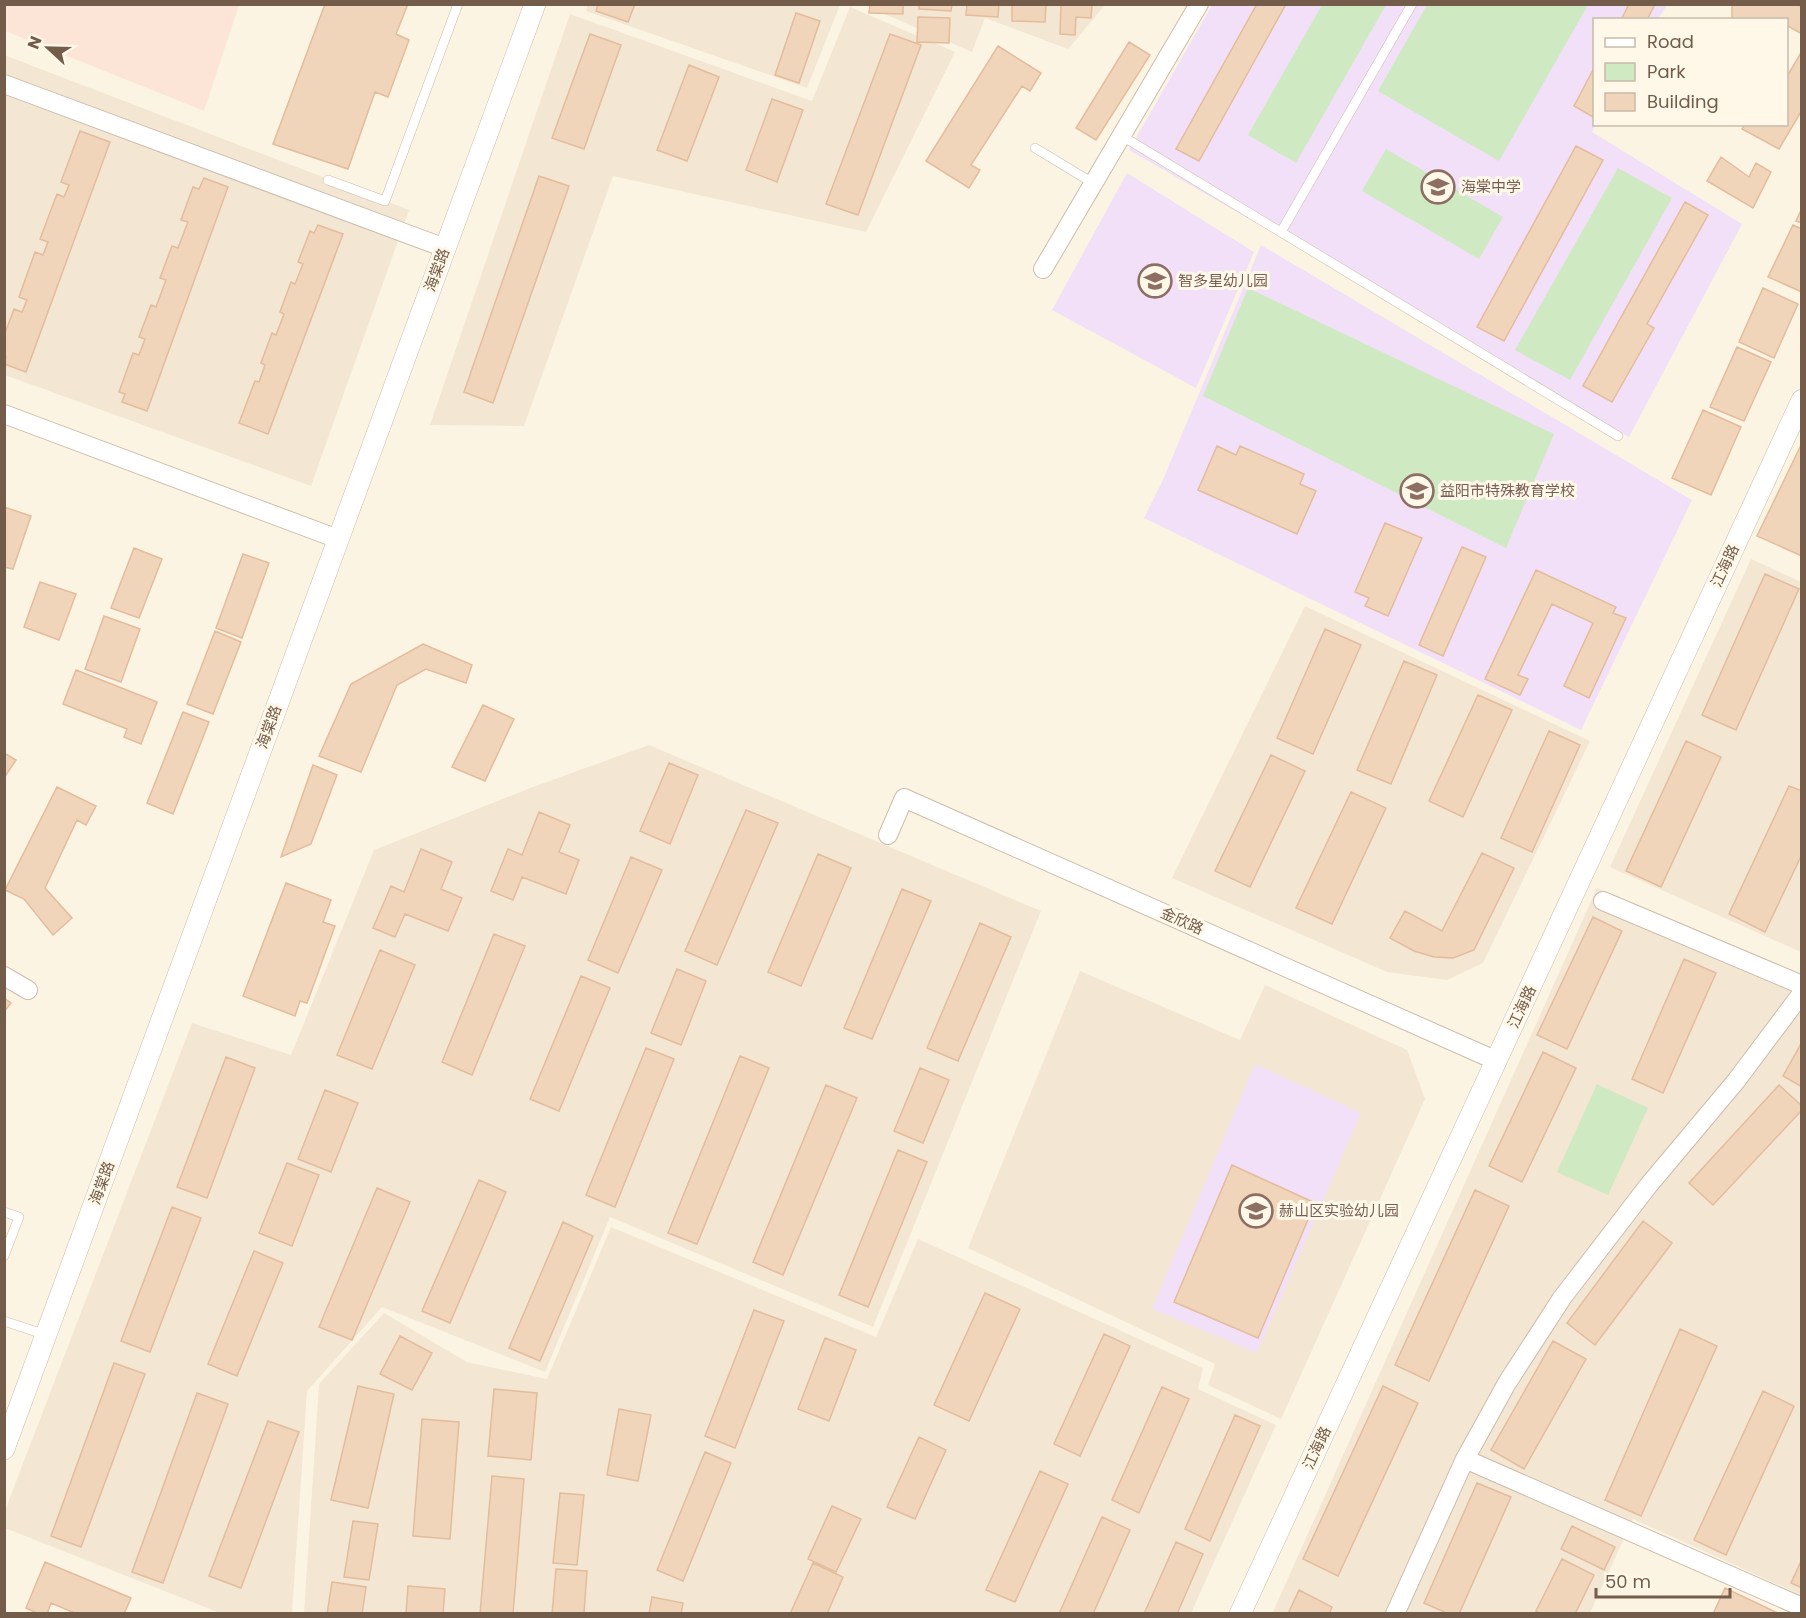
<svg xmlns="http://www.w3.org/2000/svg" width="1806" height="1618" font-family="Poppins,'Noto Sans SC',sans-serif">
  <rect width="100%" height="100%" fill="#fcf4e3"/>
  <path fill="#f3e6d2" d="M588,4l252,1 -33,83 -221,-77z
    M864,5h241l-37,44 -83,-31 -13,34z
    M850,7l105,45 -89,180 -253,-56 -89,250 -94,-1 140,-411 242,87z
    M4,55l405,155 -98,276 -306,-111z
    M1751,559l50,23v370l-191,-85z
    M1305,606l285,135 -107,222 -36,17 -60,-8 -215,-94z
    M649,745l392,166 -168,416 -263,-110 -65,155 -163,-65 -75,84 -15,222h-72l-215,-85 -1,-15 188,-490 99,32 83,-205 159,-63z
    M1597,888l204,88v619l-168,-76 -43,94 -318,1z
    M1080,971l160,69 25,-55 142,65 18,49 -144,320 -73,-34 7,-21 -247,-116z
    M611,1227l265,110 42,-98 285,129 -5,21 78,36 -85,188 -887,1 15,-230 65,-71 83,49 80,17z"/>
  <path fill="#fce5d7" d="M4,5l1,-1 234,1 -35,106 -199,-80z"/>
  <path fill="#f1e0f8" d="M1212,5h455l-9,14 -64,1 2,105 -4,7 150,92 -113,213 -500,-287z
    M1127,173l127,79 -58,136 -144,-78z
    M1261,245l431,255 -111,230 -437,-212 18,-36z
    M1255,1064l106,49 -104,240 -105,-44z"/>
  <path fill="#cfe9c2" d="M1322,5h64l-90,158 -48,-28z
    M1427,5h161l-89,156 -121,-70z
    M1386,149l117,68 -24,42 -117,-68z
    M1618,168l54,30 -102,182 -55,-30z
    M1248,288l306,146 -48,114 -303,-152z
    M1597,1084l51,24 -40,87 -51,-23z"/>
  <path fill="#f1d5bb" stroke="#e3bc9c" stroke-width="1.5" d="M325,4h83l-12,30 13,6 -21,57 -13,-5 -27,77 -75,-25z
    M598,4h37l-7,18 -32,-11z
    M870,4h33v10l-34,-1z
    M919,4h33l-1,7 -32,-2z
    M967,4h32l-1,13 -32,-2z
    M1012,4h34l-1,18 -33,-1z
    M1061,4h31l-1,14 -15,-1 -1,18 -15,-1z
    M1257,4h29l-87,157 -23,-12z
    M1629,4h26l-8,16h-26z
    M1732,4h65l5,3v27l-16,-9v-5h-54z
    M796,13l24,8 -21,62 -24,-8z
    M918,17l32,1 -1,25 -32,-1z
    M590,34l31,11 -37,104 -32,-11z
    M890,34l31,11 -63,170 -32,-11z
    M1129,42l21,13 -54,85 -20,-12z
    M998,46l43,27 -11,18 -8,-5 -51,79 9,5 -11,18 -43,-27z
    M1802,51v59l-23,39 -37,-20 3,-5h41v-46z
    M689,65l30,12 -32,84 -30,-11z
    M1594,68v47l-1,2 -19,-11z
    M772,99l31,11 -26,72 -31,-12z
    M80,131l30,11 -84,230 -22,-8 2,-7 -2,-1v-20l10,-27 8,3 5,-12 -8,-3 16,-45 8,3 5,-13 -8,-3 17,-45 7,3 5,-12 -8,-3z
    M1576,146l27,14 -99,181 -27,-14z
    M1721,157l28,20 7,-14 15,9 -18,36 -46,-27z
    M539,176l30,10 -76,217 -29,-11z
    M204,178l24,9 -81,224 -25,-9 3,-8 -6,-2 14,-39 6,2 6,-16 -6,-2 12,-32 5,2 10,-27 -6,-2 12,-32 6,2 10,-26 -7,-2 12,-33 6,2z
    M1685,202l23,13 -61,109 7,4 -42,74 -29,-16z
    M1802,208v15l-6,-2z
    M318,225l25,9 -75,200 -29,-11 16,-42 4,1 6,-17 -4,-2 11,-30 4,2 8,-21 -4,-2 11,-30 4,2 8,-20 -5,-2 12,-31 4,2z
    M1793,225l9,4v63l-34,-15z
    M1763,288l35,16 -24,54 -35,-16z
    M1737,347l34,15 -27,59 -34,-14z
    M1703,410l38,17 -30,68 -39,-17z
    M1802,443v113l-45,-20z
    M1217,446l19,9 4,-9 64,28 -4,10 16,7 -19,43 -99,-44z
    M4,507l27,9 -18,53 -9,-2z
    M1385,523l37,15 -34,78 -23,-10 4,-8 -14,-6z
    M1462,547l24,10 -43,99 -24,-11z
    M134,548l28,11 -23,59 -28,-10z
    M243,554l26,9 -27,75 -26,-10z
    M1536,570l80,37 -3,6 13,5 -37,80 -25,-12 29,-63 -41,-19 -34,71 10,4 -8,16 -35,-16z
    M1765,574l34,15 -63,141 -34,-15z
    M40,582l36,12 -17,46 -35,-13z
    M104,616l36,13 -19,53 -36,-13z
    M1325,629l36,16 -48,109 -36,-16z
    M215,631l26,11 -28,72 -26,-10z
    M423,644l49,21 -6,18 -40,-14 -29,16 -36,87 -42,-16 32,-72z
    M1404,661l33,14 -46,109 -34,-14z
    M76,670l81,32 -16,42 -17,-7 3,-8 -64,-25z
    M1478,695l34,15 -49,107 -34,-16z
    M483,705l31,14 -29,62 -33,-14z
    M183,712l26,10 -36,92 -26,-11z
    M1549,731l31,14 -48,107 -31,-14z
    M1686,741l35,16 -60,130 -35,-16z
    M4,753l12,7 -12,18z
    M1271,755l34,16 -55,116 -35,-16z
    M669,763l29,12 -28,69 -30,-13z
    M313,765l24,10 -26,69 -30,13z
    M1789,786l13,5v63l-37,78 -36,-18z
    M57,787l39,19 -10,19 -9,-5 -32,68 27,30 -19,17 -29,-36 -19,-9z
    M1351,792l35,16 -54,116 -36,-16z
    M746,810l32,13 -61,142 -32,-14z
    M539,812l31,13 -11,27 20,8 -13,34 -44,-17 -9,23 -22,-9 17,-42 14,6z
    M421,849l31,13 -11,27 21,9 -14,33 -43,-17 -10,23 -22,-9 18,-42 13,6z
    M1482,853l32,15 -40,82 -21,8 -19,-1 -20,-6 -24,-13 15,-27 37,20z
    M818,854l33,14 -50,118 -33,-14z
    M631,857l31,13 -44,103 -30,-13z
    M286,883l45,17 -8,22 12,4 -28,77 -7,-2 -5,15 -52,-20z
    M902,889l29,12 -59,138 -28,-11z
    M1593,917l29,14 -55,118 -30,-14z
    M980,923l31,14 -53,124 -31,-13z
    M494,934l31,12 -53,129 -30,-13z
    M380,950l35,15 -43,104 -35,-14z
    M1684,959l32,14 -53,120 -31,-14z
    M677,969l29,12 -25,64 -30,-12z
    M581,976l29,12 -51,123 -29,-12z
    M4,998l7,5 -7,9z
    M1802,1042v45l-19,-11z
    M646,1048l28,11 -59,148 -29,-12z
    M1543,1052l33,16 -54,114 -33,-16z
    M740,1056l29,12 -72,176 -29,-11z
    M226,1057l29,11 -48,130 -30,-11z
    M920,1068l29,12 -26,63 -29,-12z
    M826,1085l31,13 -74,177 -30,-13z
    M1779,1085l23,21v4l-89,95 -24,-22z
    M325,1090l33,13 -27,69 -33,-13z
    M898,1150l29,12 -59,145 -29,-12z
    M287,1163l32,12 -27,71 -33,-13z
    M1232,1165l83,38 -57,135 -84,-36z
    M479,1180l27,12 -56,131 -28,-12z
    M377,1188l33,14 -58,138 -33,-13z
    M1475,1190l34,16 -80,175 -34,-16z
    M172,1207l29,11 -51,134 -29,-11z
    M1643,1221l29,22 -77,102 -28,-22z
    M563,1222l30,14 -53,125 -31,-13z
    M254,1251l29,12 -46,113 -29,-12z
    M985,1293l35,16 -51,112 -35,-16z
    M754,1310l30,11 -49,127 -30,-12z
    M1680,1329l37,17 -76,170 -36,-16z
    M1104,1334l26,12 -50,110 -26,-12z
    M400,1336l32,17 -20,37 -32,-16z
    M825,1338l31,12 -27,71 -31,-12z
    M1553,1341l33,18 -62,110 -33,-19z
    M114,1363l31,11 -64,173 -30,-11z
    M358,1386l36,8 -26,114 -37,-8z
    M1383,1386l35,17 -80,173 -35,-17z
    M1162,1387l27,12 -50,114 -27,-13z
    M494,1389l43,4 -6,67 -43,-4z
    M1763,1391l31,15 -68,149 -32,-15z
    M197,1393l31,11 -65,179 -31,-11z
    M619,1409l32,6 -13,66 -31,-6z
    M1235,1415l25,11 -50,115 -25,-12z
    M422,1419l37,3 -9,117 -37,-3z
    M268,1421l31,11 -58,156 -32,-12z
    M919,1437l27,13 -31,69 -28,-12z
    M705,1452l26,11 -48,118 -26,-11z
    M1040,1471l28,13 -53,118 -29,-12z
    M492,1476l32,3 -11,135h-33z
    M1477,1483l34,14 -52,117h-10l-25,-11z
    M560,1493l24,2 -7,70 -24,-2z
    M832,1506l29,13 -25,53 -28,-13z
    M1102,1517l28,13 -37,84h-34z
    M353,1521l25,3 -9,56 -25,-3z
    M1572,1526l43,21 -11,23 -43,-21z
    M1176,1542l27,12 -26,60h-33z
    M1562,1559l32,16 -19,39h-34l-5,-3z
    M1802,1559v29l-11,-5z
    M45,1562l86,36 -7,16h-47l-26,-11 -4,11h-8l-13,-6z
    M813,1563l30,14 -16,37h-37z
    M556,1569l31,2 -3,43h-32z
    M332,1582l34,5 -4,27h-35z
    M408,1586l37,3 -2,25h-37z
    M1725,1588l55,26h-67z
    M1299,1590l33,17 -3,7h-41z
    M652,1597l31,6 -2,11h-32z"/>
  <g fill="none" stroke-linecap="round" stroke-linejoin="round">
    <defs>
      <path id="service" d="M1122,136l496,300
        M1035,148l58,35
        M328,180l57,21 73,-197
        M1281,232l131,-228
        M4,1212l15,5 -15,39
        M4,1321l42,14"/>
      <path id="minor" d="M4,84l441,164
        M1043,269l156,-265
        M4,414l334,125
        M888,835l16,-37 593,263
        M1603,901l199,84
        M4,976l24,14
        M1802,993l-66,88 -88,105 -86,112 -55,85 -42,76 337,148
        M1395,1614l70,-155"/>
      <path id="tertiary" d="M4,1449l531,-1445
        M1240,1614l562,-1214"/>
    </defs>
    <use href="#service" stroke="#cdbcaa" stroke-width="10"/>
    <use href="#minor" stroke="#cdbcaa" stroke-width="20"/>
    <use href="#tertiary" stroke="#cdbcaa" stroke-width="22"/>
    <use href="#service" stroke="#fff" stroke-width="9"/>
    <use href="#minor" stroke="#fff" stroke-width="18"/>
    <use href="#tertiary" stroke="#fff" stroke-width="21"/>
  </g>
  <defs>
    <symbol id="school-ring" viewBox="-11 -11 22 22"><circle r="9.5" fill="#fff8e9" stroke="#8d6e63" stroke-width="1.5"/><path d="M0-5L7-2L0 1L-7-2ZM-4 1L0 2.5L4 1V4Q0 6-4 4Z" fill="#8d6e63"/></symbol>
  </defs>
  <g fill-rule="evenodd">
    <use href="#school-ring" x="1419" y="168" width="38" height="38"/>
    <use href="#school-ring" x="1136" y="262" width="38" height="38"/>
    <use href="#school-ring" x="1398" y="472" width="38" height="38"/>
    <use href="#school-ring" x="1237" y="1192" width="38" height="38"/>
  </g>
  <g text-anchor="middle" stroke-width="6" stroke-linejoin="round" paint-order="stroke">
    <g font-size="15" fill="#785e54" stroke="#fff8e9" text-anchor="start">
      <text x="1461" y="192">海棠中学</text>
      <text x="1178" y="286">智多星幼儿园</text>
      <text x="1440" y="496">益阳市特殊教育学校</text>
      <text x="1279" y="1216">赫山区实验幼儿园</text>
    </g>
    <g font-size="15" fill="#745c4a" stroke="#fff8e9">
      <text transform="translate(437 270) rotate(-70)" y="5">海棠路</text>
      <text transform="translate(1725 566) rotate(-65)" y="5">江海路</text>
      <text transform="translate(269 727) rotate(-70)" y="5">海棠路</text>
      <text transform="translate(1182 921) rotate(24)" y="5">金欣路</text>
      <text transform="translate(1522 1007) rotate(-65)" y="5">江海路</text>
      <text transform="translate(102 1183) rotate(-70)" y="5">海棠路</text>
      <text transform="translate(1317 1448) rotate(-65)" y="5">江海路</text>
    </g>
  </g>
  <rect width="1806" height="1618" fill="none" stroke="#745c4a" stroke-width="12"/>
  <rect x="1593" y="18" width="195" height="108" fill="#fff8e9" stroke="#c7baa9" stroke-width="1.5"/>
  <rect x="1605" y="38" width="30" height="9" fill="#ffffff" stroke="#c7baa9" stroke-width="1.5"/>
  <text x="1647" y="48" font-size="18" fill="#745c4a">Road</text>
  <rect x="1605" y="63" width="30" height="18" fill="#cfe9c2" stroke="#c7baa9" stroke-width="1.5"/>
  <text x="1647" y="78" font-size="18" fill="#745c4a">Park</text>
  <rect x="1605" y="93" width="30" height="18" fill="#f1d5bb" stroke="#c7baa9" stroke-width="1.5"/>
  <text x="1647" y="108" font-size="18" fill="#745c4a">Building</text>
  <g transform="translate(48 48) rotate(292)" stroke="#fff8e9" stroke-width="4.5" paint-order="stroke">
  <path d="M0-4.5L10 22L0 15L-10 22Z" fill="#745c4a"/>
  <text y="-9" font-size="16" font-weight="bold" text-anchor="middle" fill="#745c4a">N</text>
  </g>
  <path d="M1596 1588v9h134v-9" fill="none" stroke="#745c4a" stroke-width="3"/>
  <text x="1605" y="1588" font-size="18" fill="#745c4a" stroke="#fff8e9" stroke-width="4.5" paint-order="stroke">50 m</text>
</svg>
